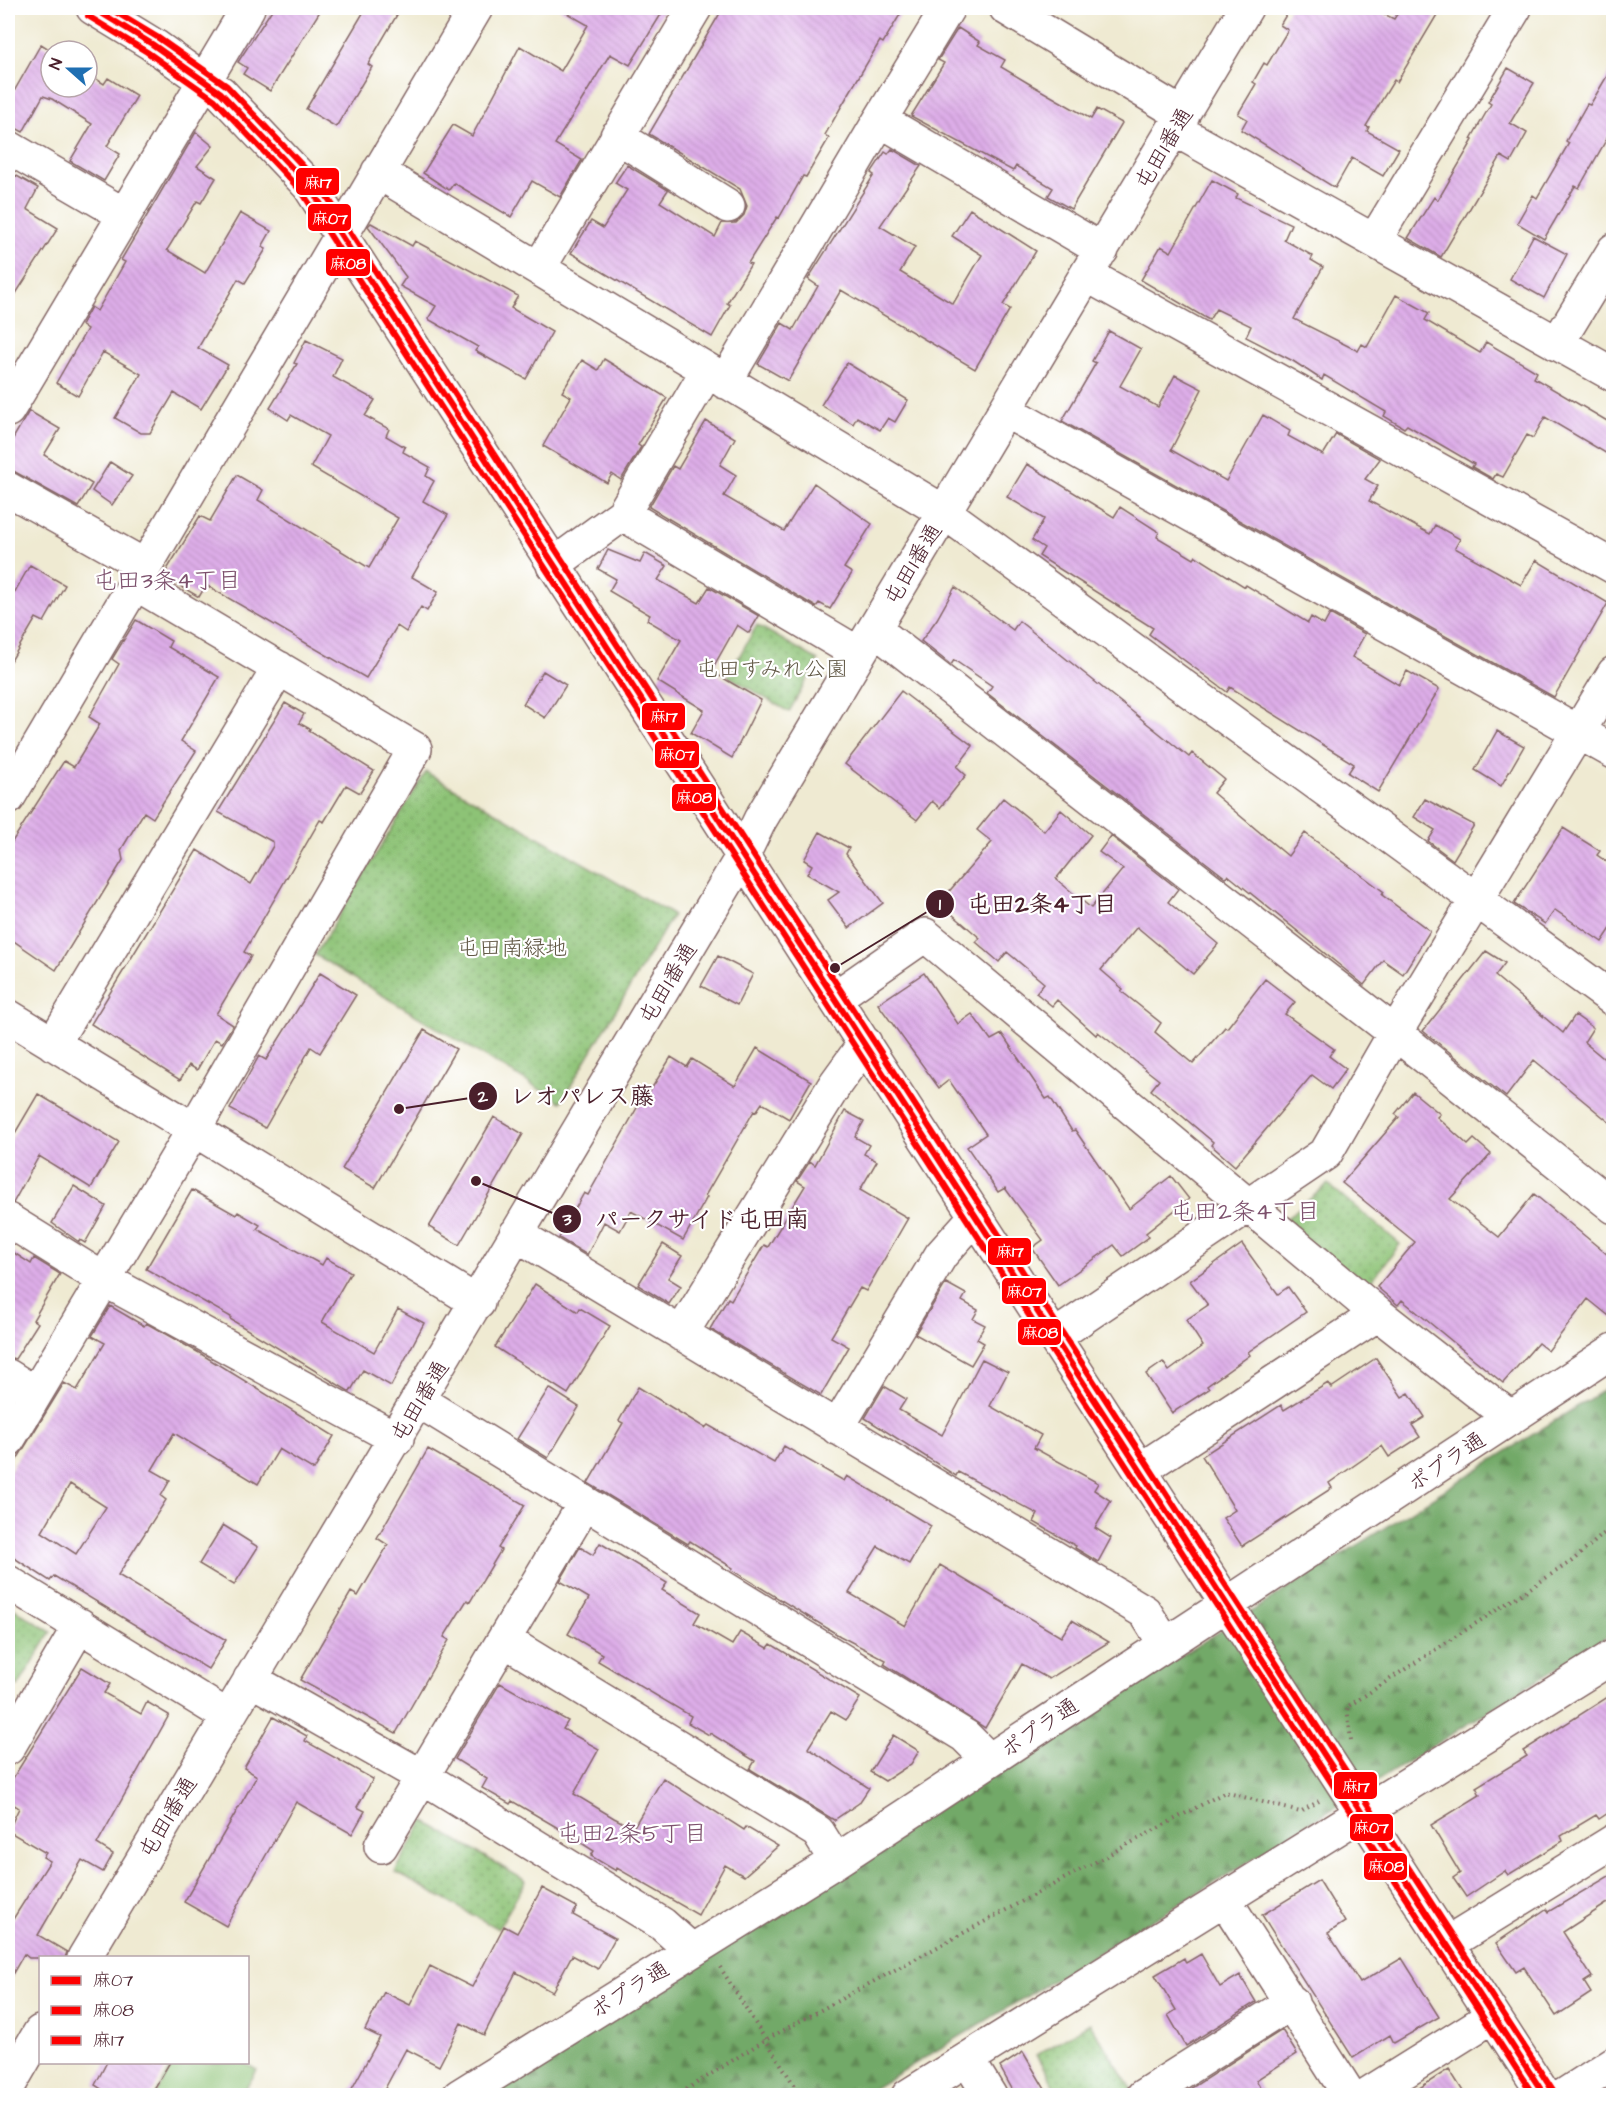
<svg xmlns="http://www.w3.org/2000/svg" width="1621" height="2103" font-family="'Architects Daughter','Klee One',sans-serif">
  <defs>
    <pattern id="forest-firs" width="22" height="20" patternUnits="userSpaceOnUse" patternTransform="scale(1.5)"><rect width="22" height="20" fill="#72a967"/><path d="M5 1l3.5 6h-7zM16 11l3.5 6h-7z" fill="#608955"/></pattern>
    <pattern id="park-dots" width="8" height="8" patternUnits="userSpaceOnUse" patternTransform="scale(1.5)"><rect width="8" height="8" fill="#8dc376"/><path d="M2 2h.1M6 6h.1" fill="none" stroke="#759e61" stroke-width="1.8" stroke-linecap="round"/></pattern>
    <pattern id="building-back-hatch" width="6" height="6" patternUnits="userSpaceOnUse" patternTransform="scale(1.5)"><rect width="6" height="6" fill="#ddade8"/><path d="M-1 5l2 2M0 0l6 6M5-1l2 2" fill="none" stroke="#bf94c7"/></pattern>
  </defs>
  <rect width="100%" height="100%" fill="#fff"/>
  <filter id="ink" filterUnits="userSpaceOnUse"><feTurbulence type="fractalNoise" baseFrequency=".0167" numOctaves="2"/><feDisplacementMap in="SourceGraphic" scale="12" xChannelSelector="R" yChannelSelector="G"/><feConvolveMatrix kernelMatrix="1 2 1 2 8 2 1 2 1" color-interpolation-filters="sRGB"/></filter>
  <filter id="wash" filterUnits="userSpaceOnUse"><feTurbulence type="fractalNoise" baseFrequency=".008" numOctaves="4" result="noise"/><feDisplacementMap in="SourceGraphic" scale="24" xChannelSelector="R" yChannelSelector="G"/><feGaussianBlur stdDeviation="1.35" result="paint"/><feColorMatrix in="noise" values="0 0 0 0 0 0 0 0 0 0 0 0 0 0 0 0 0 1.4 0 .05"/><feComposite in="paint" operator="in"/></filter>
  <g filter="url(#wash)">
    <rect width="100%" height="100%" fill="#efead2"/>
    <path fill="#8dc376" stroke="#6c7150" stroke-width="1.5" d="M175,2062l69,1 13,7 -15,25h-87z"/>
    <path fill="url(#forest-firs)" stroke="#5e6449" stroke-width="1.5" d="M1613,1384v249l-392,246 -358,216 -372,1 103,-71z"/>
    <path fill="url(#park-dots)" stroke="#6c7150" stroke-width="1.5" d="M757,625l61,35 -29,52 -61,-36z
      M426,772l247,143 -112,187 -246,-147z
      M1328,1184l72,60 -37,48 -82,-69z
      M8,1605l43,27 -33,55 -10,-7z
      M424,1821l102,60 -28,48 -103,-57z
      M1090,2023l42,66 -10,6h-62l-24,-40z"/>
    <g id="blocks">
      <path fill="url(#building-back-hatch)" fill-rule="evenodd" d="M273,8h49l-52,83 -27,-17 4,-6 -9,-6z
        M366,8h35l-33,56 4,3 -36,60 -30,-18z
        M558,8h107l-35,57 -20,-11 -55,90 27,16 -22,37 -28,-16 -21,36 -57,-34 -5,7 -26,-17 30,-48 19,11 48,-90 41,25 27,-46z
        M723,8h181l-21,35 -3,-2 -39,66 -16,28 4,3 -23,39 -3,-1 -24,42 -2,-1 -29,46 3,1 -24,39 3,2 -18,32 -141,-84 20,-32 12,7 24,-38 -12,-7 12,-18 41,25 -8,12 55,35 7,-14h14l8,-8 3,-9 -7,-17 -91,-55z
        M1290,8h82l22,11 7,-11h40l-44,74 -3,-2 -28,46 3,1 -2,4 32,18 -16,27 -31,-18 -17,30 -94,-58 6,-11 -9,-5 18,-30 -3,-2 11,-19 3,2 21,-35 -8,-5z
        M958,28l22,14 -2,3 27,15 -4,7 27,16 63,36 6,-10 25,14 -51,86 -23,-13 5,-8 -37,-22 -3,5 -102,-55 33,-53 -6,-3z
        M41,44l11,7 -1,36h36v-14l17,11 4,-6 29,18 -30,50 13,8 -16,27 -34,-20 22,-37 -40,-25 -9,-3 -20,36 -15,-8v-22z
        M1614,64v62l-35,62 -4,-2 -31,53 -27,-16 16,-28 4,3 32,-55 -3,-2 21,-37 3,1z
        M1508,68l26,15 -24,40 17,10 -16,29 -10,-6 -60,101 -33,-19 26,-41 4,3 35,-60 -2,-1 20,-35 -3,-2z
        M196,132l17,14 -16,20 19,12 -15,25 -4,-2 -30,49 38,23 35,-60 31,18 -9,16 4,2 -21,34 -7,-4 -40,69 30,17 -27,44 -27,-16 -24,40h-9l-26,-15 26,-44 -38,-22 -25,44 -22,-13 31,-54 -6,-4 10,-18 6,4 28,-49 -4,-2z
        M892,149l29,17 -41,60 35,21 -15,25 53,32 29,-49 -30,-19 18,-27 66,42 -33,54 7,4 -35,60 -134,-79 -53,91 -30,-17 24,-41 11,7 25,-44 -10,-7 66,-104 -3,-2 14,-21 3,2z
        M15,175l23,13 -11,21 31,19 -50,78v-118z
        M1212,180l26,14 -2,4 55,26 -7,16 29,16 -2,4 12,7 -29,52 64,32 4,-7 5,3 29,-52 33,18 -4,7 55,33 6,-11 51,30 -3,6 80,47v33l-69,-41 -12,21 -6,-3 -24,42 -7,-3 -3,5 -21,-12 2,-3 -67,-39 -3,3 -20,-12 2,-4 -62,-37 -2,5 -29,-19 -47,-24 5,-11 -35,-17 -7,11 -68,-40 20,-34 10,6z
        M371,223l41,23 3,-5 103,55 -7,12 41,24 -26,47 -51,-28 3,-4 -50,-28 8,-13 -36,-20 6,-9 -38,-51z
        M1533,236l34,18 -23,44 -34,-19z
        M1109,331l32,18 -21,37 38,21 17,-32 27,14 -31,61 55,31 37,-66 27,16 -2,5 35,19 13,-21 44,25 -15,20 13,7 -9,15 61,33 5,-9 25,14 -5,9 66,37 15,-25 72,43 -54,94 -492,-276 34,-58 -4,-2z
        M306,340l36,18 -9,19 42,23 -10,16 24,13 -3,7 19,11 -2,5 27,15 -4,9 8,5 -11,20 25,14 -36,62 26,15 -11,19 -6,-4 -15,25 -9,-6 -31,52 -160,-93 -7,12 -36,-21 37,-60 10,5 27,-46 26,15 -5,10 111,68 29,-50 -87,-51 17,-31 -37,-21 -3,5 -18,-12 27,-44 -3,-1z
        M604,359l63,39 -29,47 3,2 -20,33 -9,-6 -5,9 -64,-37 28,-49 -9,-5 20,-32 16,10z
        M847,363l61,37 -13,22 -7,-4 -8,12 -23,-13 -4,7 -32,-19z
        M29,411l31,18 -16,26 48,29 -14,23 -70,-39v-21z
        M706,421l29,17 -15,27 16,10 -12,21 60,35 30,-48 58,41 -28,44 8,5 -22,36 -11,-6 -3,4 -167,-100 24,-41 5,3z
        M110,462l22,14 -20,29 -20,-14z
        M1027,464l87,53 6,-10 39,25 -2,5 37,22 2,-3 49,31 1,-2 62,38 3,-6 13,8 6,-11 35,20 -13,23 47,28 8,-14 32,18 -61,103 -30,-19 6,-9 -124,-77 -3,5 -78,-58 4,-6 -114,-72 5,-8 -12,-8 12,-21 -37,-22z
        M608,550l32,13 5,-10 22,13 -9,14 41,23 10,-16 50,29 -10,17 -12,-8 -26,46 50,29 -29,58 -41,-25 13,-23 -47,-29 24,-41 -34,-20 3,-5 -41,-24 7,-12 -18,-10z
        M30,565l35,20 -21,37 -8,-4 -28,48v-62z
        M955,587l58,43 6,-9 170,136 3,-4 32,26 -11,14 75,63 17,-23 79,59 -2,3 48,36 -27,43 -20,-14 -19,25 -136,-110 -2,3 -239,-185 5,-7 -38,-26 -3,5 -30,-24 16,-22z
        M136,620l35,21 -3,6 51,30 -38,64 15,10 -43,67 -9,-6 -23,38 2,10 -67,110 -48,-33v-89l56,-87 10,6 26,-43 -11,-7 30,-53 -7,-5z
        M543,671l23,14 -21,33 -22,-14z
        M901,691l72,55 -16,21 9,8 -26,33 -8,-7 -15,19 -72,-56z
        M285,703l19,11 -5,9 11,6 -1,2 65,40 -14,22 -14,-8 -22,37 -4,-2 -76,132 7,4 -35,58 17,11 -11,18 -7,-4 -18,31 -8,-5 -9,15 -89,-56 106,-174 54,34 22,-38v-4l-55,-30z
        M1497,731l27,15 -23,40 -26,-16z
        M1003,798l41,33 17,-21 30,25 -35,44 35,29 32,-39 -24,-17 12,-16 67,53 -10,13 50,42 -25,30 -56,-47 -36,43 22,19 -2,2 40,32 -6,9 38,32 32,-37 2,1 38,-49 30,23 -10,12 49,35 -5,7 17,13 -15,20 -19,-14 -77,91 -24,-21 2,-3 -62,-52 8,-10 -61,-48 -2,3 -39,-35 -5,6 -16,-13 8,-10 -37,-31 -8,10 -23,-20 4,-4 -41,-35 53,-61 -15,-12z
        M1425,799l49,26 -21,35 -25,-19 7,-11 -21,-13z
        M1563,828l37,23 -3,4 17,12v57l-12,18 -47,-32 -10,14 -31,-20z
        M820,832l29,16 -3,6 37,49 -34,25 -21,-28 11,-8 -32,-18 5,-9 -8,-5z
        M1486,951l19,12 -10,13 68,57 12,-18 18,13 -9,14 30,25v59l-80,-66 -28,37 -83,-66z
        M718,956l35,18 -16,31 -36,-19z
        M320,973l36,22 -36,58 -9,-6 -46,81 -35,-19 29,-53 7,4z
        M924,973l34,51 14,-10 19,26 11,-6 44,65 4,-2 22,34 3,-1 54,79 42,-33 18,23 -43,34 3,4 -26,19 -9,-11 -56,40 -26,-37 11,-8 -38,-52 -7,4 -31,-45 19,-13 -37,-54 -10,8 -61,-84z
        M424,1030l32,19 -81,139 -33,-19z
        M757,1048l54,33 -22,38 -27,-16 -6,9 -2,-1 -49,85 2,1 -24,43 -52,-29 -11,20 -16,-9 -17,33 -28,-17 25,-45 4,2 59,-105 3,1 21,-34 16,10 5,-8 43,27z
        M1413,1092l27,22 -3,3 31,28 6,-6 17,15 -41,45 49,38 35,-43 80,66v60l-26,-21 -40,52 -10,-8 -35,40 -101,-83 -4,5 -21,-18 38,-45 -73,-59 57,-66 -4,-3z
        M38,1094l81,48 -28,46 -52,-32 -26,47 -5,-2v-56z
        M845,1111l19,10 -9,16 14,8 -5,9 13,7 -17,29 48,28 -42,73 -6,-3 -29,49 18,10 -28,48 -111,-66 18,-31 3,2 33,-55 4,2 37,-61 -8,-5 13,-20 5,4z
        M494,1117l29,17 -64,111 -30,-18z
        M74,1186l32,20 -21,37 -5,-3 -1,2 -27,-19z
        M192,1190l44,25 2,-3 22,13 -3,4 65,36 4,-7 25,14 -29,50 52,30 24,-43 26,14 -33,63 -28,-16 -13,22 -120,-73 1,-2 -85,-48z
        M663,1244l19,12 -14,22 13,8 -12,18 -31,-19z
        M1242,1244l36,50 10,-7 18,25 -58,40 2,3 -43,31 2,3 -37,24 -26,-39 17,-12 6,9 34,-25 -17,-26 22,-15 -18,-24z
        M8,1249l23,15 3,-6 26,16 -27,46 5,3 -23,36 -7,-2z
        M946,1283l20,11 -4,7 16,9 -5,9 12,6 -8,14 7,4 -13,22 -56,-31z
        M535,1284l43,28 2,-4 30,18 -42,68 -73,-47z
        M110,1306l34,20 2,-3 55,31 133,82 -20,34 -35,-21 -21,35 -84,-51 -22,37 18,10 -9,16 5,4 -48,75 108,65 -18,29 -154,-93 -4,5 -42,-27v-80l56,-91 13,7 28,-47 -13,-7zM70,1484l36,23 -30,47 -34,-22z
        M1376,1358l26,39 7,-4 16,24 -13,8 8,12 -31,20 -7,-11 -53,37 3,5 -90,58 -19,-28 12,-8 -33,-54 79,-51 3,5 44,-27 3,5z
        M982,1359l26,13 -18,34 51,29 -7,13 64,35 -4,7 17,11 -16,27 16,10 -13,24 -23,-14 1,-2 -42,-24 4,-8 -80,-42 -2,4 -91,-58 19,-32 22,13 -7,11 43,25z
        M638,1387l67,41 3,-3 66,38 10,-17 60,35 3,-5 84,50 -22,38 -31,-18 -29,47 56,33 35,-61 121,72 11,-17 37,22 -60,37 -27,-15 -37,64 -101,-64 2,-4 -46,-24 -108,-66 1,-2 -43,-27 -2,3 -100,-61 35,-60 -4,-2z
        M549,1388l30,19 -31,51 -31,-19z
        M428,1449l97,56 -27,43 3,2 -31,52 -3,-2 -23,37 5,3 -53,93 -96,-53 51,-88 7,4 30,-51 -11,-7z
        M223,1525l35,22 -24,38 -35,-21z
        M600,1543l67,40 -5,7 38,23 -6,10 38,22 8,-13 28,16 3,-4 89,54 -14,22 -15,-9 -23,37 61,40 -10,15 -25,17 -84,-51 5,-8 -45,-28 -1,2 -21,-12 3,-7 -93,-55 4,-7 -34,-20 21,-36 -29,-17 20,-34 13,8z
        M82,1667l28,17 -6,9 37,21 6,-12 22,13 -72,129 16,10 -10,18 -21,-12 -44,75 29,17 -2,6h-36l-5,-4 -16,28v-55l42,-66 -7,-4 3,-4 -38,-22 11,-23 -11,-7v-15z
        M500,1683l68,38 -5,8 36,20 -25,45 40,24 19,10 30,-50 81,52 2,-3 32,19 -34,30 -19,-11 -27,50 -81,-47 -1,3 -25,-15 3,-5 -36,-23 -46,-27 -2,3 -28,-16 5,-9 -32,-20z
        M1614,1693v116l-15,10 -3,-4 -35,21 2,5 -55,34 -3,-4 -39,26 -13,-19 7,-5 -29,-48 49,-30 -4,-8 51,-31 -4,-5z
        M273,1717l34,19 -2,5 68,38 -16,28 8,4 -13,23 -56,-32 -70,124 -42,-24 73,-126 -13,-8z
        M893,1735l26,16 -8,13 -26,17 -15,-9z
        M1614,1873v26l-51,33 29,45 -8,5 7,11 -35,23 -32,-49 -8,5 -20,-29 50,-34 2,3z
        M1319,1880l26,42 -17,11 32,50 42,-25 37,59 -45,26 -4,-8 -37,23 -91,-143z
        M542,1888l35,19 -4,8 42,23 -17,31 -26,-14 -20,37 -36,-20 -32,63 -23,-12 -22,43 -33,-17 -25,47h-33l32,-59 -15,-7 19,-38 26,13 20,-39 42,21 32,-61 13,7z
        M1201,1954l19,33 20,-12 16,27 -70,44 -18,-31 8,-5 -21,-35 29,-17 2,5z
        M1282,2030l15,24 -41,26 10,16h-87z
        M1023,2052l26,44h-33l-16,-29z
        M107,2062h63l-20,34h-38l-17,-11z
        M1449,2069l17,27h-59z"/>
    </g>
  </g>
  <g filter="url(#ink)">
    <use href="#blocks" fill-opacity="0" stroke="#846665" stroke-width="1.5"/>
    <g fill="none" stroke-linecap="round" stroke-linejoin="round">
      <defs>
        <path id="minor" d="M93,8l59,36 69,49 88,93 1236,1910
          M948,8l-68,112 222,130
          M1006,8l177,107
          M1174,129l440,246
          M617,136l111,70
          M8,147l115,67
          M378,172l566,340 670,488
          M1374,241l141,-233
          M539,268l156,-260
          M1087,275l527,292
          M1557,344l57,-94
          M725,382l155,-262
          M8,410l240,-402
          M1006,411l608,341
          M8,489l137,77
          M623,514l236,140
          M553,565l70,-51 84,-143
          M874,629l521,404 219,174
          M8,798l468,-790
          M836,997l89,-62 453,379 133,104
          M8,1016l470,287
          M53,1044l226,-376
          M8,1220l95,59 294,160
          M516,1234l629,378 20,32
          M681,1334l155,-251 29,-40
          M1054,1337l272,-184 69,-120 219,-360
          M8,1376l27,17
          M419,1401l546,335 24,24
          M837,1428l104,-173 35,-39
          M8,1440l185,-309 222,-382 -280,-166
          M1140,1470l238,-156
          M8,1582l219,134
          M504,1640l314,192 18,29
          M250,1679l173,98 239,147 29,26
          M8,1748l72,-123
          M381,1846l204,-343
          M1225,1900l125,196
          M1447,1944l167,-103
          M84,1958l658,-1101 18,-37 99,-166 387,-646
          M968,2060l22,36
          M8,2087l32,-55
          M459,2096l377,-235 778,-511
          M908,2096l706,-440
          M1143,2096l149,-94
          M1365,2096l128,-80
          M1563,2096l51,-33"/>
      </defs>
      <use href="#minor" stroke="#846665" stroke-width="36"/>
      <path stroke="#846665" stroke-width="4" stroke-dasharray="1.5 4.5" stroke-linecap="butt" d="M1351,1740l-4,-33 225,-146 42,-36
        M720,1967l81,129
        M676,2096l89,-56 460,-248 75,20 19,-11"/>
      <use href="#minor" stroke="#fff" stroke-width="33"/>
      <defs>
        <path id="bus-1" d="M93,8l59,36 69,49 88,93 1236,1910"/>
        <path id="bus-2" d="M88,16l59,36 68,48 87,92 1232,1904"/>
        <path id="bus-3" d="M109,8l48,29 70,49 90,95 1236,1910"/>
      </defs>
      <use href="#bus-1" stroke="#fff" stroke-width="10"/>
      <use href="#bus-2" stroke="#fff" stroke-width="10"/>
      <use href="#bus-3" stroke="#fff" stroke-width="10"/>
      <use href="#bus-1" stroke="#f00" stroke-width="6"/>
      <use href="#bus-2" stroke="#f00" stroke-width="6"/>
      <use href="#bus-3" stroke="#f00" stroke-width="6"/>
    </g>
  </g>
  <g text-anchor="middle" stroke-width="4.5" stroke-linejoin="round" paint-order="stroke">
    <g font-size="22" fill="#4a1f2b" stroke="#fff">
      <text transform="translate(1163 148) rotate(-59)" y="8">屯田1番通</text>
      <text transform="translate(912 564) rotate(-59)" y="8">屯田1番通</text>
      <text transform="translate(667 983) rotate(-59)" y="8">屯田1番通</text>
      <text transform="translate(419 1401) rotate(-59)" y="8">屯田1番通</text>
      <text transform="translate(1446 1461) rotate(-34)" y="8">ポプラ通</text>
      <text transform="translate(1039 1727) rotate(-34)" y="8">ポプラ通</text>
      <text transform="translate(167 1817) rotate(-59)" y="8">屯田1番通</text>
      <text transform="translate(629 1989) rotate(-32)" y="8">ポプラ通</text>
    </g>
    <g font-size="22" fill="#615845" stroke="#fff">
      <text x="772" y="676">屯田すみれ公園</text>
      <text x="512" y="955">屯田南緑地</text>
    </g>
    <g font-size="24" fill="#7d516d" stroke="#fff">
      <text x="167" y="588">屯田3条4丁目</text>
      <text x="1245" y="1219">屯田2条4丁目</text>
      <text x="632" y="1841">屯田2条5丁目</text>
    </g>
  </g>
  <path fill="none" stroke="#4a1f2b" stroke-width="2" d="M835 968L940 904M399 1109L483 1096M476 1181L567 1219"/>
  <g fill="#4a1f2b" stroke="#fff" stroke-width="2">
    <circle cx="835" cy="968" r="6"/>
    <circle cx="399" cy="1109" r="6"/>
    <circle cx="476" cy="1181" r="6"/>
    <circle cx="940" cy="904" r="15"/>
    <circle cx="483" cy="1096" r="15"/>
    <circle cx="567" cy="1219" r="15"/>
  </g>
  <g font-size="18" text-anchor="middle" font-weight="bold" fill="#fff">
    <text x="940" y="910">1</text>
    <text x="483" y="1102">2</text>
    <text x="567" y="1225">3</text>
  </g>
  <g font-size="24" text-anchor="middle" font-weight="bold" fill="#4a1f2b" stroke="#fff" stroke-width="4.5" stroke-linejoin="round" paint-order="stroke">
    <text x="1042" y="912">屯田2条4丁目</text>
    <text x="582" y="1104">レオパレス藤</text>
    <text x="702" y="1227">パークサイド屯田南</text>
  </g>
  <g stroke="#fff" stroke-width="2">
    <rect x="295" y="167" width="45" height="29" rx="6" fill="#f00"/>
    <rect x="307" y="203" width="45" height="29" rx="6" fill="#f00"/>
    <rect x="325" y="248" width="46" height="29" rx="6" fill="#f00"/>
    <rect x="641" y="702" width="45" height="29" rx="6" fill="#f00"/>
    <rect x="654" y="740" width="46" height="29" rx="6" fill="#f00"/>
    <rect x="671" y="783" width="46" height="29" rx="6" fill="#f00"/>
    <rect x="987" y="1237" width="45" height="29" rx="6" fill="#f00"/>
    <rect x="1001" y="1277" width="46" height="28" rx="6" fill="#f00"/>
    <rect x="1017" y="1318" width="45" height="28" rx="6" fill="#f00"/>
    <rect x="1333" y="1771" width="45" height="29" rx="6" fill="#f00"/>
    <rect x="1349" y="1813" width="45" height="29" rx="6" fill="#f00"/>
    <rect x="1363" y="1852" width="45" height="29" rx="6" fill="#f00"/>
  </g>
  <g font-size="16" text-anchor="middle" font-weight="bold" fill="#fff">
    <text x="318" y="188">麻17</text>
    <text x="330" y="224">麻07</text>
    <text x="348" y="269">麻08</text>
    <text x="664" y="722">麻17</text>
    <text x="677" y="760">麻07</text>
    <text x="694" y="803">麻08</text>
    <text x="1010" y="1257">麻17</text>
    <text x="1024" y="1297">麻07</text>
    <text x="1040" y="1338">麻08</text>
    <text x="1356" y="1792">麻17</text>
    <text x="1371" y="1833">麻07</text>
    <text x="1386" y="1872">麻08</text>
  </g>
  <rect width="1621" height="2103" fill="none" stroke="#fff" stroke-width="30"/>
  <rect x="39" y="1956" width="210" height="108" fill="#ffffff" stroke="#b7a5aa" stroke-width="1.5"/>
  <rect x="51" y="1976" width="30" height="9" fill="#ff0000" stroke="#b7a5aa" stroke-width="1.5"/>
  <text x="93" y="1986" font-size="18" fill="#4a1f2b">麻07</text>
  <rect x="51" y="2006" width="30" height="9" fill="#ff0000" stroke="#b7a5aa" stroke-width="1.5"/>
  <text x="93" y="2016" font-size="18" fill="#4a1f2b">麻08</text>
  <rect x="51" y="2036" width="30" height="9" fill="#ff0000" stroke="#b7a5aa" stroke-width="1.5"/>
  <text x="93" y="2046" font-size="18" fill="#4a1f2b">麻17</text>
  <g transform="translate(69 69) rotate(291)"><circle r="28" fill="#ffffff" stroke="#b7a5aa" stroke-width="1.5"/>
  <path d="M0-4.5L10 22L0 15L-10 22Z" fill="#1f6fb2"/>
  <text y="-9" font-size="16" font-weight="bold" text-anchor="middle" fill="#4a1f2b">N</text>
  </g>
</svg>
